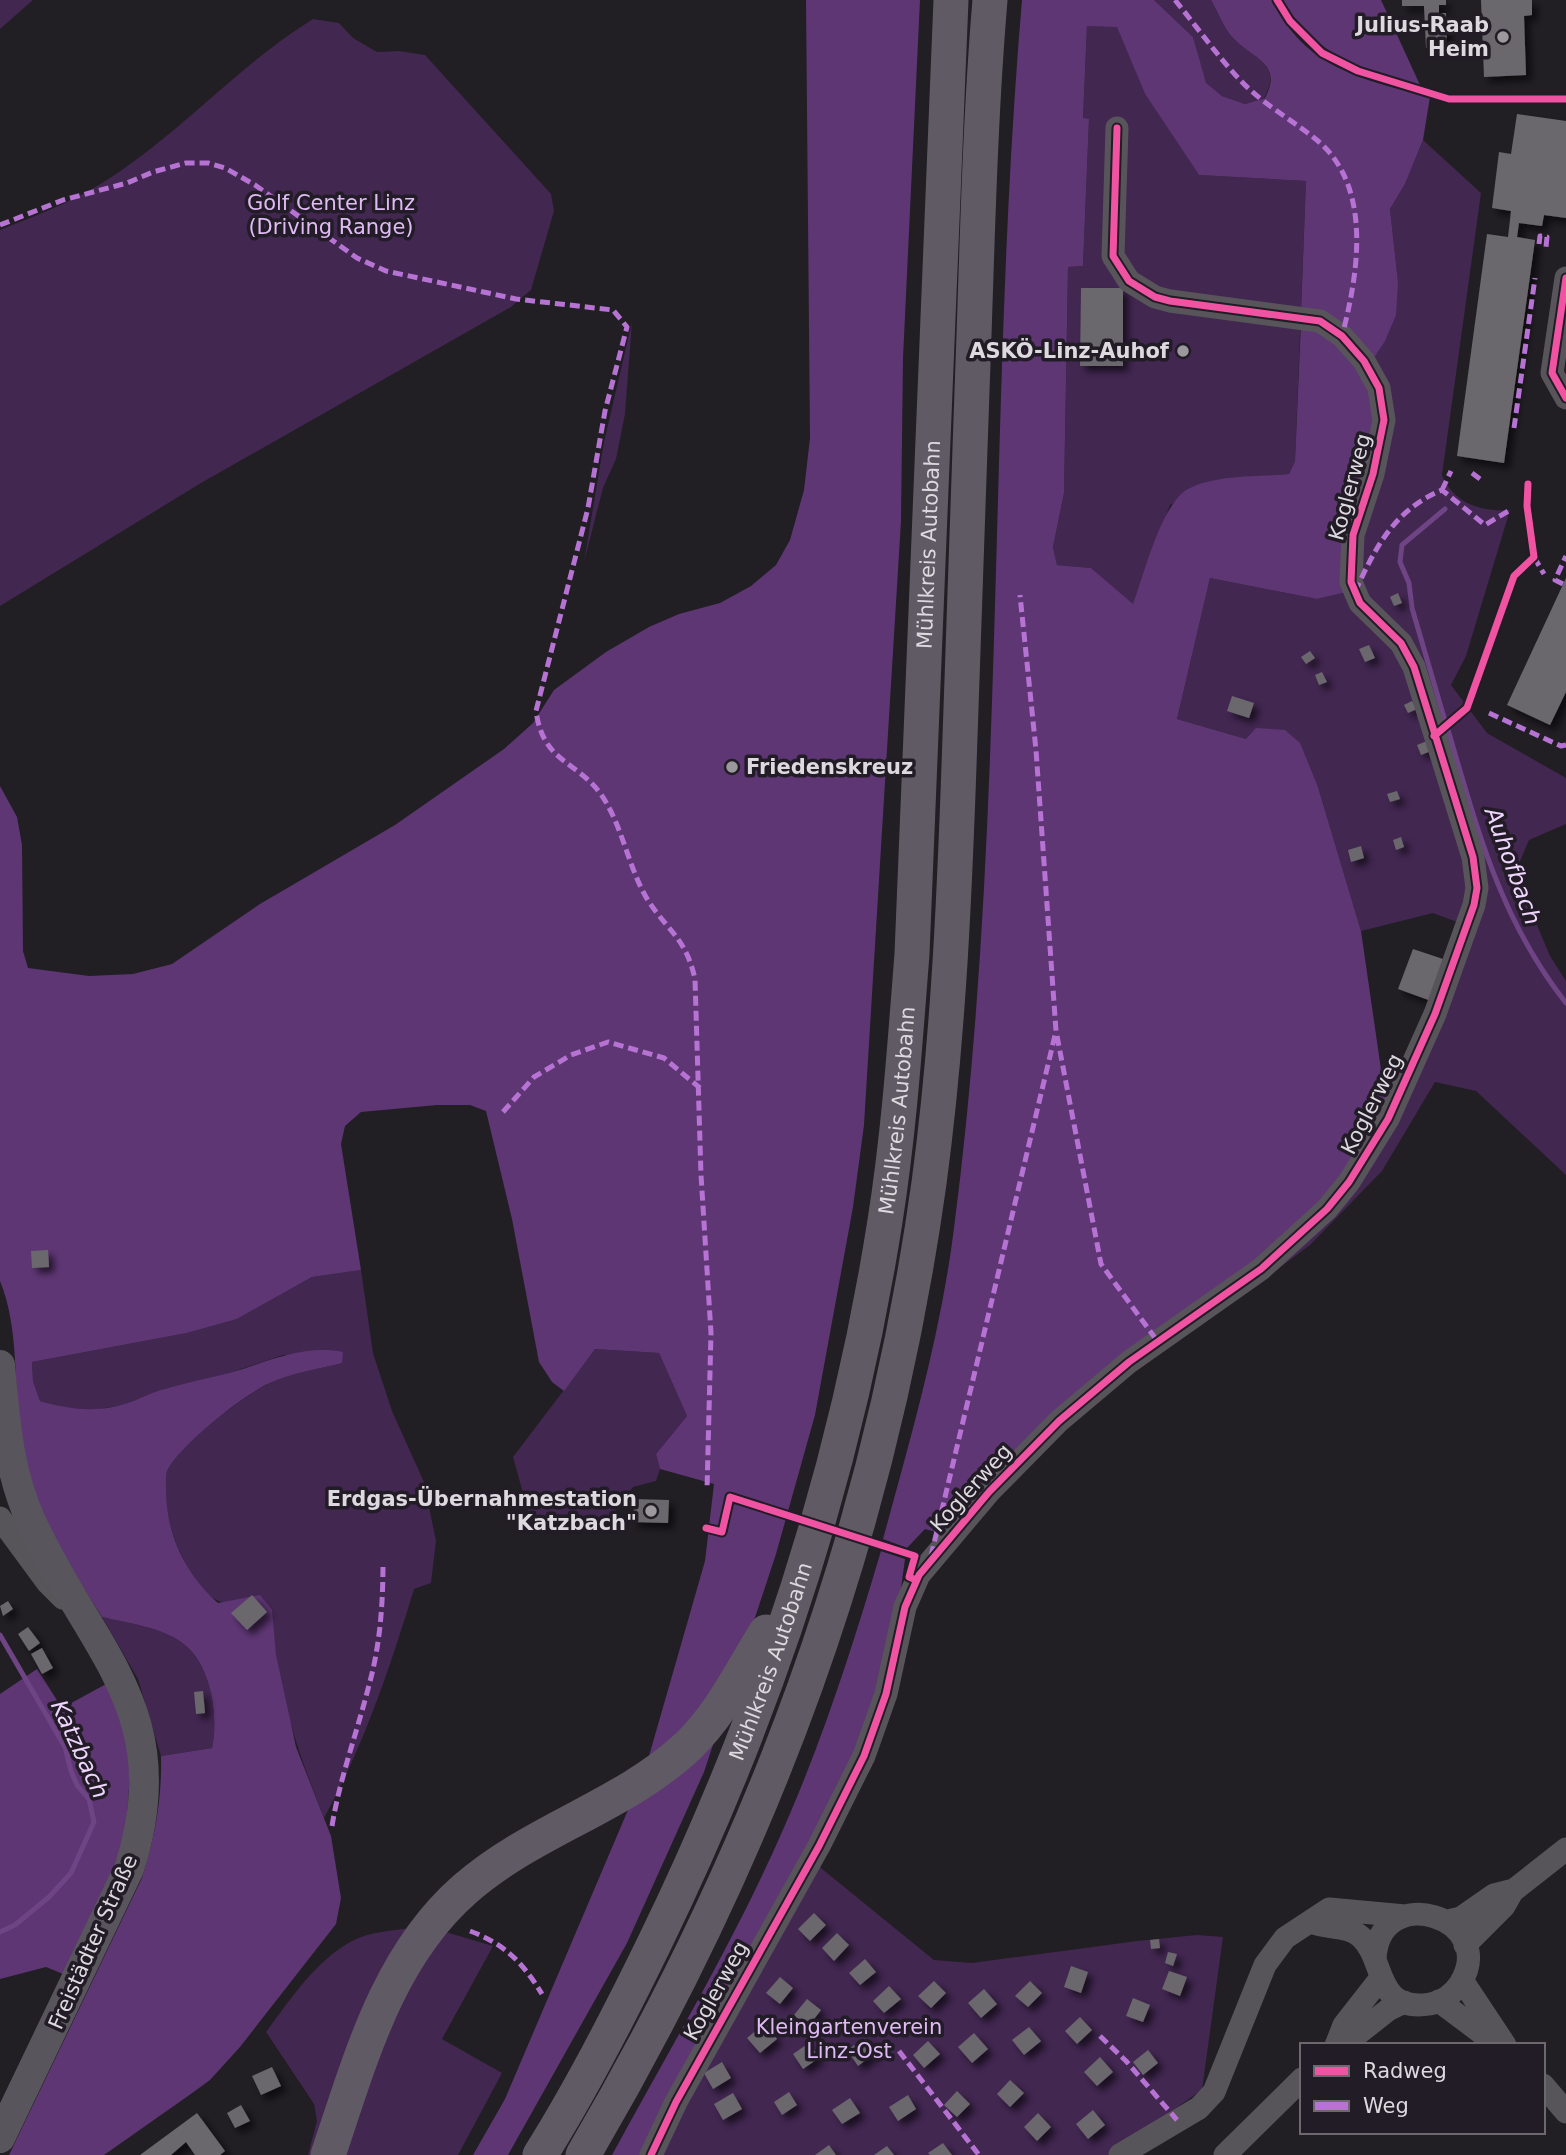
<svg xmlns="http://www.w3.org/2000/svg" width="1566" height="2155" font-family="'DejaVu Sans',sans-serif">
  <defs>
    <filter id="shadow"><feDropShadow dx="5.5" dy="5.5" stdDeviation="3.5" flood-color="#0009"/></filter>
  </defs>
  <rect width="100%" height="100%" fill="#211e24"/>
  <path fill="#422751" d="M0,0h33l-33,29z
    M1154,0h57c7,12 13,29 23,39 21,21 49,25 30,59l-19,6 -23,-8 -17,-13 -12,-46z
    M313,19l26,4 14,15 24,14 22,-1 26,4 126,139 3,17 -23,79 -20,17 -310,176 -201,123v-376c35,-14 70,-27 102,-47 76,-47 135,-117 211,-164z
    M1087,26h30l28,68 54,81 107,6 -11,280 -6,13 -76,7 -43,24 -37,100 -42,-37 -34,-3 -4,-18 11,-54 4,-226 15,-1 6,-147h-6z
    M1423,140l58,53 -39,282c12,29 40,37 68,35l-44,146 -15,29 36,48 79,45v46l-37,16 -14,33 35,83 16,25v194l-90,-84 -41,-9 -53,89 -72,74 -48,36 78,-79 133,-267 -23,-168 -74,-157 -17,-27 12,-221 27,-80 -8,-73 15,-25z
    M632,322l-7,92 -9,45 -13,29 -19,74 20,-120z
    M1210,578l107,21 30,-7 48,53 73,211 -3,69 -32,-12 -72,18 -43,-144 -72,-48 -69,-20z
    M361,1270l12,83 19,58 32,71 12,59 -5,42 -17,6c-24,79 -50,156 -90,229 -26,-66 -51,-136 -52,-208 -56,-7 -66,-3 -92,-58 -9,-19 -22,-63 -12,-83 12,-24 77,-75 102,-86 21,-10 49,-14 72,-20l-59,-8 -78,26 -48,10 -33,14 -31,5 -33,-3 -20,-6 -7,-20 -1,-19 155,-29 50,-14 75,-42z
    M595,1349l64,4 28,63 -31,38 4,15 -4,12 -23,6 -30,41 -72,-6 -18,-65z
    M102,1617c25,6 58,10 79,25 30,20 38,74 31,106l-51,8 -23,-77z
    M816,1864l118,96 38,3 165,-22 60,-6 26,2 -21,153 -94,65h-450z
    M410,1928l39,5 44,13 -51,93 60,34 -44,82h-150l9,-34 -3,-17 -48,-72c24,-32 49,-71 86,-91 17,-9 38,-10 58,-13z"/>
  <path fill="#5e3674" d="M806,0h114l-17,358 -2,163 -37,604 -11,82 -38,208 -39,139 -72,218 -77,171 -119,212h-35l32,-56 140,-329 60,-209 9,-77 -54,-15 -4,-15 31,-38 -28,-63 -64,-4 -31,42 -12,-9 -13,-20 -27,-143 -26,-108 -16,-6h-33l-76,7 -16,14 -4,18 20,126 -49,7 -75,42 -50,14 -155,29 1,19 7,20c27,8 56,12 85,3 13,-4 26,-12 40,-15 26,-8 52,-12 78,-20 32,-11 66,-24 100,-17l-1,11c-23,6 -50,10 -72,20 -26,11 -89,62 -102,86 -3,6 -2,14 -2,21 0,43 19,84 52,113l42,-8 12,15 4,45 20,92 35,89 10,62 -5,26 -96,123 -30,33 -22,16 -84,59h-95l133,-277c13,-42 20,-78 19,-122l51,-8c7,-32 -1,-86 -31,-106 -21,-15 -54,-19 -79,-25 -35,-56 -71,-112 -81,-178 -8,-52 -1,-109 -21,-158v-495l17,31 5,28 1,106 5,17 61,8 44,-2 39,-10 88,-60 135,-79 109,-76 29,-26 21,-33 52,-38 43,-25 30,-13 41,-11 31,-17 25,-21 14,-25 14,-50 6,-52z
    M1022,0h132l39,37 13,46 16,13 23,8 20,-6c18,-34 -10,-38 -31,-59 -10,-10 -16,-27 -23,-39h62c30,68 92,80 157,97l-7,43 -18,44 -15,25 8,73 -2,33 -11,26 -14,21 -70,-50 5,-131 -107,-6 -54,-81 -28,-67 -30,-1 -4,92 6,1 -6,147 -15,1 -4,226 -11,54 4,18 34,3 42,36c11,-29 28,-100 55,-115 28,-15 70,-12 101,-15l6,-13 6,-139 44,23 34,63 -32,184 -30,7 -107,-21 -33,141 69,20 10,-11 29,2 15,13 18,44 43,144 26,180 -53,82 -390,341 -19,-5 -18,19 -24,-9c28,-102 58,-206 71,-311 53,-407 33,-820 68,-1228z
    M1282,0h99l39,85c-63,-18 -101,-27 -138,-85z
    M881,1551l24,8 -10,73 -36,121 -215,402h-32c65,-119 136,-237 187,-363 32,-78 58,-160 82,-241z
    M37,1669l25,39 46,-25 24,60 -7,105 -57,128 -22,-9 -46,12v-285z"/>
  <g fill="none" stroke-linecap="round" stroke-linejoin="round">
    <path stroke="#6e4485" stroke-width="5" d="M1445,509l-43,36 -2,17 9,21 3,25 33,113
      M1448,730c30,101 52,189 118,273
      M0,1635l65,112 6,24 6,14 12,14 5,23 -23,51 -22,24 -34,28 -15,7"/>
  </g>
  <path fill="#6a676d" filter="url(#shadow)" d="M1402,0h44v5h-7v8h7l1,35h-21l-2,-42h-22z
    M1481,0h51v15l-8,1 2,59 -42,2z
    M1517,114l49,7v97l-22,-3 -2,11 -23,-3 -2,14 18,3 -31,223 -47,-7 30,-222 21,3 3,-26 -19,-3 7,-56 12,2z
    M1081,288h42v78h-43z
    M1566,578v114l-16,33 -43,-20z
    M1398,593l4,10 -8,3 -4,-9z
    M1369,645l6,13 -10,4 -6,-13z
    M1310,651l5,7 -9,6 -5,-7z
    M1322,672l5,10 -8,3 -4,-10z
    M1232,696l22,7 -5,15 -22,-7z
    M1412,701l5,8 -9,4 -4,-8z
    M1427,741l4,10 -10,4 -4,-10z
    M1397,791l3,8 -10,3 -3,-8z
    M1401,837l3,10 -8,3 -3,-10z
    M1361,846l3,12 -13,4 -3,-12z
    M1413,949l36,12 -15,41 -36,-13z
    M48,1250l1,17 -17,1 -1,-17z
    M634,1499l35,1 -1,23 -35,-1z
    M252,1595l15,17 -20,18 -16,-17z
    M8,1601l5,8 -10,7 -3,-10z
    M28,1627l12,16 -11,8 -11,-17z
    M42,1648l11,20 -11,6 -11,-20z
    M203,1691l2,22 -9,1 -2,-22z
    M814,1913l12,12 -16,16 -12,-12z
    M837,1933l12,12 -15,16 -12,-13z
    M1159,1939l1,9 -9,1 -1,-9z
    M1168,1952l9,2 -4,12 -8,-3z
    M865,1959l11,13 -16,13 -11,-12z
    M1071,1966l17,6 -7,21 -17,-6z
    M1169,1971l18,6 -7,19 -18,-7z
    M780,1977l13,11 -13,16 -14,-11z
    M934,1981l12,12 -15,15 -13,-12z
    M1030,1981l12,12 -14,14 -13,-11z
    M889,1986l12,13 -17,14 -11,-12z
    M984,1989l13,15 -16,14 -13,-15z
    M1133,1998l17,7 -7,17 -17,-6z
    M807,1999l14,11 -13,17 -14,-12z
    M1080,2017l12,13 -15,14 -12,-13z
    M765,2023l12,16 -17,14 -13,-15z
    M1029,2027l12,14 -17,14 -12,-15z
    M974,2033l14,16 -16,14 -14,-16z
    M865,2038l10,15 -17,13 -11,-16z
    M928,2041l12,13 -16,14 -11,-13z
    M809,2043l10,15 -16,11 -10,-15z
    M1148,2050l10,13 -15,12 -10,-13z
    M1100,2057l13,15 -16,14 -13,-14z
    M722,2062l9,16 -18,11 -9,-16z
    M272,2067l9,19 -20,9 -9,-19z
    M1010,2080l14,13 -14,14 -13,-13z
    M957,2091l13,13 -13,13 -13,-12z
    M789,2092l8,13 -15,10 -8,-13z
    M733,2093l9,16 -19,11 -9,-16z
    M908,2095l8,14 -18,12 -9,-14z
    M850,2098l10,15 -18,11 -10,-14z
    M241,2105l9,16 -15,7 -8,-15z
    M1093,2110l12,15 -17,14 -12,-15z
    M197,2113l28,38 -5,4h-25l-9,-13 -15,13h-31z
    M1038,2113l13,14 -14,14 -13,-14z
    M943,2143l9,12h-22l-2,-2z
    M829,2145l7,10h-21z
    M887,2146l7,9h-20z"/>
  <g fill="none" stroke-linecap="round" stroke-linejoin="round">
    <path stroke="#58555a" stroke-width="23" d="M1566,278l-14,95 14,25
      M0,1518l47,64 16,16
      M1448,1921l13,-3 33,-23 20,-5 52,-41
      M1311,1922c16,7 37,3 50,15 25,23 13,76 69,67 12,-2 23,-10 30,-20 41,-66 -81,-105 -85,-25
      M1465,1945l39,-39 8,-14
      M1462,1980l43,65
      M1439,2001l44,33 17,6
      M1337,2043l7,-18 36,-46
      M1336,2045l19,-9 33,-26 16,-8
      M1543,2085l23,27
      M651,2155l25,-53 143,-256 45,-90 22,-62 19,-87 14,-32 70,-83 70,-71 70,-59 132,-93 66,-60 22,-27 39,-63 47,-105 39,-109 3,-17 -4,-31 -59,-190 -13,-24 -41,-40 -9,-21 2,-47 20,-61 11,-54 -5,-32 -15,-27 -22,-25 -22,-15 -150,-20 -15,-4 -26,-16 -16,-25 4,-128
      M1120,2155l79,-47 15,-16 51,-127 20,-27 44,-29 76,7
      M1225,2155l77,-76"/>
    <path stroke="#59555d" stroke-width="30" d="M0,1365c5,54 8,106 31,156 60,131 149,190 98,348l-129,269"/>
    <g stroke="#605a65" stroke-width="35">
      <path d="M328,2155c32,-94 59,-198 137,-266 67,-59 158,-82 223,-143 34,-33 53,-74 78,-114"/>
      <path id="s1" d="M540,2155c43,-68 80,-141 115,-213 111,-228 191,-471 230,-721 14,-88 20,-178 27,-267l39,-954"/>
      <path d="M583,2155c180,-306 297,-620 346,-972 20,-148 26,-297 31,-446 3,-116 9,-231 12,-346 5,-130 7,-261 18,-391"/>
    </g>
    <path stroke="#b673d3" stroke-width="5" stroke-dasharray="10 5" stroke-linecap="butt" d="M1175,0c22,27 43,57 67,82 22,23 52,39 76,59 55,47 40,134 24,195
      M0,225l63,-25 64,-17 26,-11 33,-9h22l17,5 30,17 102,73 29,13 130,28 97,11 14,17 -22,84 -17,97 -52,203c7,51 39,49 64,82 23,32 28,76 49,109 21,31 37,37 46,77l6,196 10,158 -4,157
      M1539,244l1,-8 7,1 -1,10
      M1514,428l21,-150
      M1472,473l8,6
      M1442,490l9,-19
      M1534,557l10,17
      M1563,584l-8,-4 11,-24
      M1355,592c20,-44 39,-82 87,-102l43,35 25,-15
      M1489,713l72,33 5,-1
      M1057,1036l44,228 57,78
      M503,1112l31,-35 37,-22 37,-13 56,16 36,30
      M931,1556l125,-525 -20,-281 -16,-155
      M332,1826c8,-49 25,-93 37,-141 11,-39 14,-81 14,-122
      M470,1931c35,13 53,32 72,63
      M1100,2036l26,25 51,59
      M899,2051l80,104"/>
    <defs>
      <path id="cycleway" d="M1277,0l13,21 32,32 36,18 91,28h117
        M1566,278l-14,95 14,25
        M1434,736l33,-28 47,-132 20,-19 -7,-51 1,-22
        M706,1528l16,4 8,-35 185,59 -6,21 7,3
        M651,2155l25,-53 143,-256 45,-90 22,-62 19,-87 14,-32 70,-83 70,-71 70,-59 132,-93 66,-60 22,-27 39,-63 47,-105 39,-109 3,-17 -4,-31 -59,-190 -13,-24 -41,-40 -9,-21 2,-47 20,-61 11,-54 -5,-32 -15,-27 -22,-25 -22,-15 -150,-20 -15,-4 -26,-16 -16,-25 4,-128"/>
    </defs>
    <use href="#cycleway" stroke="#221c26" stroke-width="11"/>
    <use href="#cycleway" stroke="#f153a3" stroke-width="7"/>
  </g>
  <g fill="#9b989e" stroke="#221c26" stroke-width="2.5">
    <circle cx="1503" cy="37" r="7"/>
    <circle cx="1183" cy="351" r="7"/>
    <circle cx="732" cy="767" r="7"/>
    <circle cx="651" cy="1511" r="7"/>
  </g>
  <g text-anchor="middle" stroke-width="7" stroke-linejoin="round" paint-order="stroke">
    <g font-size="21" font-weight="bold" fill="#ddd9df" stroke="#221c26" text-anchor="end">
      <text x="1489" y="32">Julius-Raab<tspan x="1489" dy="24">Heim</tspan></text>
      <text x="1169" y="358">ASKÖ-Linz-Auhof</text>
      <text x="746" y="774" text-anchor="start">Friedenskreuz</text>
      <text x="637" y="1506">Erdgas-Übernahmestation<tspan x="637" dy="24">"Katzbach"</tspan></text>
    </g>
    <g font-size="21" fill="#dfbaf5" stroke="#221c26">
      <text x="331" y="210">Golf Center Linz<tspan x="331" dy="24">(Driving Range)</tspan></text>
      <text x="849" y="2034">Kleingartenverein<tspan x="849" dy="24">Linz-Ost</tspan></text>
    </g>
    <g font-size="21" fill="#ddd9df" stroke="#221c26">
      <text transform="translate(1350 487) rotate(-75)" y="7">Koglerweg</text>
      <text dy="7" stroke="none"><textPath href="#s1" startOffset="1680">Mühlkreis Autobahn</textPath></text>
      <text transform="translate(1372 1104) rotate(-63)" y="7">Koglerweg</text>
      <text dy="7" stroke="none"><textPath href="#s1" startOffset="1113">Mühlkreis Autobahn</textPath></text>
      <text transform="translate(971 1488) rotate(-48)" y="7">Koglerweg</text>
      <text dy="7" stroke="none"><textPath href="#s1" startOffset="546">Mühlkreis Autobahn</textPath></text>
      <text transform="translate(93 1942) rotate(-66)" y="7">Freistädter Straße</text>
      <text transform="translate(716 1991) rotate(-61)" y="7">Koglerweg</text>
    </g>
    <g font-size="23" font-style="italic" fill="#efd6fe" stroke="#221c26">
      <text transform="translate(1513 866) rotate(70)" y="8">Auhofbach</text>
      <text transform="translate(80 1749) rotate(65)" y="8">Katzbach</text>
    </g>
  </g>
  <rect x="1300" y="2043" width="245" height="91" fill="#221c26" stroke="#6d6870" stroke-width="2"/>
  <rect x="1314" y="2066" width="35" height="10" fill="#f153a3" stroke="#6d6870" stroke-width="2"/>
  <text x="1363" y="2078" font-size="21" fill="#ddd9df">Radweg</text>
  <rect x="1314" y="2101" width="35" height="10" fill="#b673d3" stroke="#6d6870" stroke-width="2"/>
  <text x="1363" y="2113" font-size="21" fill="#ddd9df">Weg</text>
</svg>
